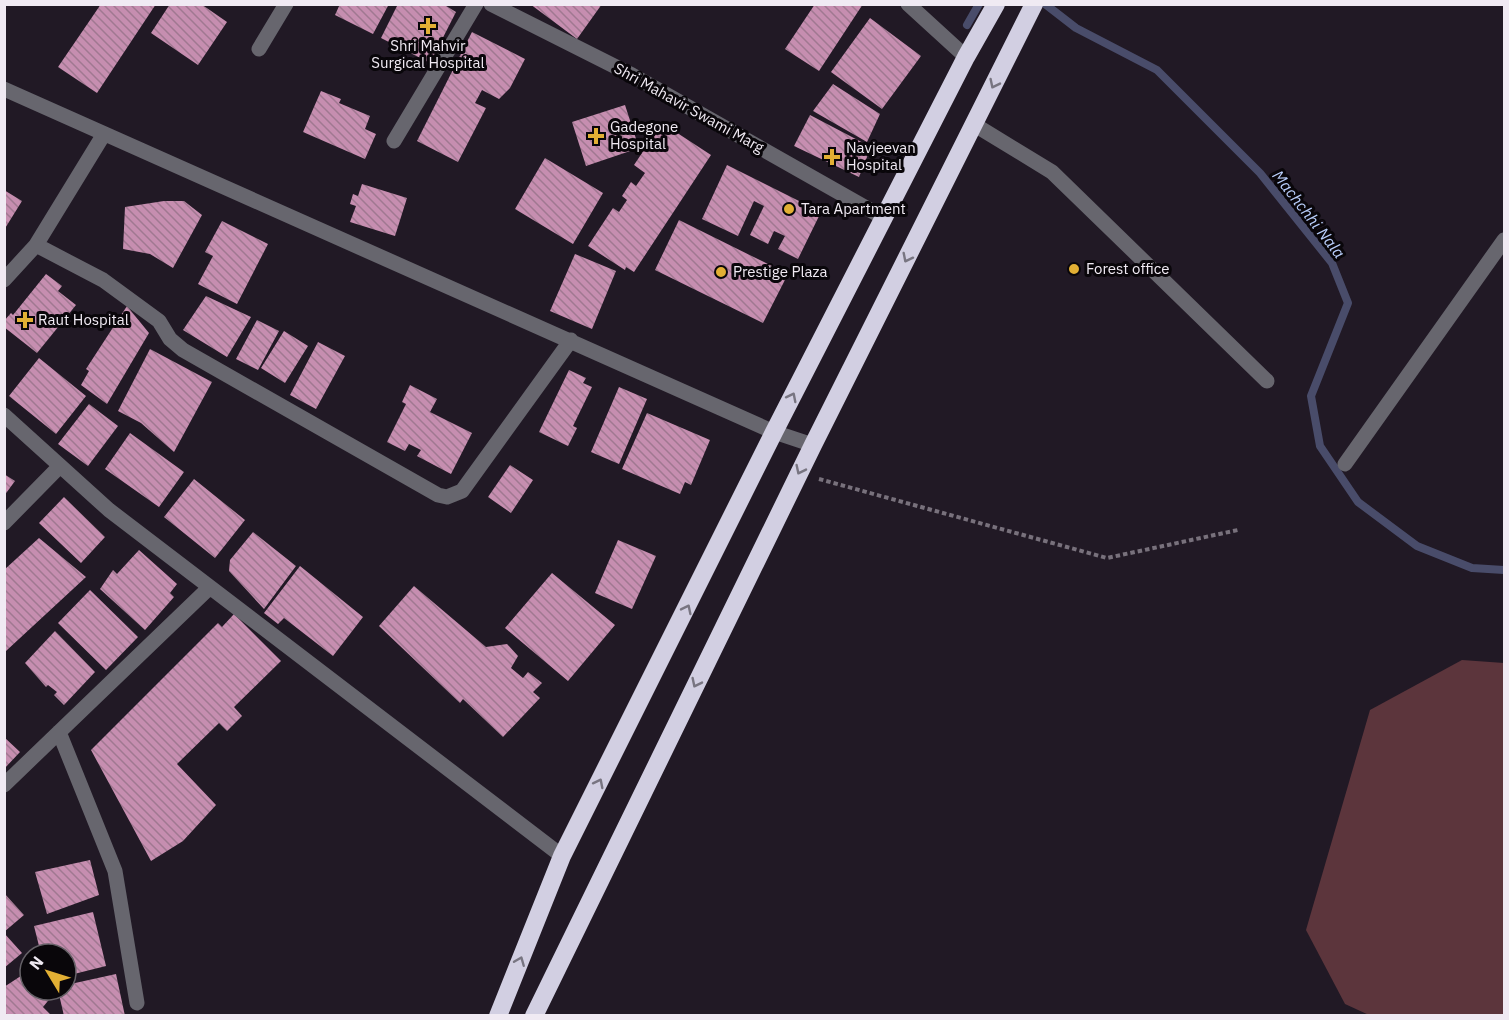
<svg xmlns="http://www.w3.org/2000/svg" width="1509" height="1020" font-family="'IBM Plex Sans',sans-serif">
  <defs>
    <pattern id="building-back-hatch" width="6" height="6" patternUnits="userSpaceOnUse" patternTransform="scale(1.5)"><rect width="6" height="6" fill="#c68eb0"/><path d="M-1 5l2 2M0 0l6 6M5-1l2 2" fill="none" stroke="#a07891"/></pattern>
  </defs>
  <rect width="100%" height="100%" fill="#211925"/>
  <path fill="#5c353c" d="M1462,660l42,3v352h-135l-24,-11 -39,-74 64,-220z"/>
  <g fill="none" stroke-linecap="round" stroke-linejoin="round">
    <path stroke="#494c6a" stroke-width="8" d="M1045,4l31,24 81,42 103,103 72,90 16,40 -37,93 9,50 38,56 59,44 55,22 32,2
      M967,25l12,-21"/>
  </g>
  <path fill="url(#building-back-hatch)" d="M101,4h55l-59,89 -39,-26z
    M170,4h31l26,18 -29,43 -47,-32z
    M340,4h49l-16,30 -38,-19z
    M398,4h45l13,8 -26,51 -49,-25z
    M530,4h72l-25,35z
    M815,4h48l-44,67 -34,-22z
    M870,18l51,38 -39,53 -51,-37z
    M472,32l53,27 -15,29 -11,11 -17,-9 -7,13 11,5 -28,54 -41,-21z
    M833,84l47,30 -13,28 -54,-31z
    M321,91l20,8 -2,4 31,13 -5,13 11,5 -11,25 -62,-27z
    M625,105l14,43 -53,18 -14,-44z
    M810,115l61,32 -12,30 -65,-31z
    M662,123l49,32 -77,117 -8,-5 -1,3 -37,-24 25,-38 6,4 8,-12 -5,-4 9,-14 5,4 9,-13 -11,-8z
    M545,158l58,35 -30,51 -58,-35z
    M727,165l94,47 -23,47 -20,-10 7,-13 -11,-5 -6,13 -18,-9 14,-29 -10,-5 -16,35 -36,-17z
    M362,184l45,14 -12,38 -45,-14 6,-16 -6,-2 3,-10 5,2z
    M4,190l18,11 -18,29z
    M164,201h20l18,14 -29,53 -23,-14 -27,-5 2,-42z
    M679,220l109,54 -25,49 -108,-53z
    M222,221l46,23 -31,60 -39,-20 15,-28 -8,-4z
    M575,254l41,17 -24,58 -42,-18z
    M46,274l16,12 -4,5 18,14 -39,48 -33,-26v-6l7,-8 2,2z
    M206,296l45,21 -24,40 -44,-27z
    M127,306l22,27 -42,71 -26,-19 8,-14 -3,-2z
    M257,320l22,11 -21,39 -22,-11z
    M284,331l24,15 -23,37 -24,-15z
    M318,342l27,14 -29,53 -26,-14z
    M150,349l62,33 -38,70 -33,-29 -23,-12z
    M39,358l47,38 -30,38 -47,-38z
    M569,370l17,8 -3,5 9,4 -19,39 4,2 -9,18 -29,-14z
    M410,385l27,14 -7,13 42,21 -21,41 -34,-18 4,-6 -12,-6 -4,7 -18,-9 19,-38 -4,-2z
    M619,387l28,12 -28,65 -28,-12z
    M89,404l29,22 -30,40 -30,-22z
    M647,413l63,27 -19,45 -6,-3 -5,12 -58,-25z
    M130,433l54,39 -25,35 -54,-38z
    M510,465l23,15 -22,33 -23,-16z
    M4,474l11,7 -11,15z
    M194,479l51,41 -30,38 -51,-41z
    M64,497l41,40 -24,26 -42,-40z
    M253,532l43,34 -32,43 -35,-38 1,-11z
    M39,538l47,39 -80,74 -2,-81z
    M618,540l38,16 -24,53 -37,-16z
    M139,550l38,34 -7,9 4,4 -29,33 -45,-41 13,-19 4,4z
    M300,566l63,51 -30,39 -49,-38 -6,6 -14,-11z
    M552,573l63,52 -47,56 -63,-53z
    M414,586l72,61 21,-3 11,12 -7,12 12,10 5,-6 14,11 -9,9 7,6 -37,39 -40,-38 -3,4 -81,-77z
    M90,590l48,47 -32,33 -48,-47z
    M234,614l47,47 -47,46 8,9 -15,15 -8,-8 -42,41 39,41 -33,36 -32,20 -60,-111 127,-127 4,4z
    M55,631l40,41 -31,33 -10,-10 3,-3 -9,-7 -2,2 -21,-24z
    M4,737l16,15 -16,17z
    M90,860l9,35 -52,19 -12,-42z
    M4,893l20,22 -20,17z
    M93,912l13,54 -40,10v-22h-25l-7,-28z
    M4,933l18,20 -18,15z
    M30,970v20h18l4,6 -9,11 9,9h-48v-29z
    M116,974l9,42h-61l-6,-26h8v-5z"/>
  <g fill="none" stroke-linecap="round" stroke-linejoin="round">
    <path stroke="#78717c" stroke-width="4" stroke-dasharray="4.5 3" stroke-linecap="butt" d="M819,479l288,79 131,-28"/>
    <path stroke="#67666e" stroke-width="15" d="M491,4l141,71 252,143
      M908,4l58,53
      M259,49l27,-45
      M4,89l770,343 39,13
      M975,125l77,47 215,209
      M394,141l82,-137
      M36,245l67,35 56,41 11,18 13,11 255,145 9,2 15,-6 109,-151
      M4,280l32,-35 68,-111
      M4,415l105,95 453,346
      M1345,464l159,-224
      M4,523l56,-57
      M59,732l56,139 22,132
      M4,785l206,-198"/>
    <path stroke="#d2cfe2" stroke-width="18" d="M498,1016l64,-160 212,-424 192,-375 30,-53
      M534,1016l279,-571 221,-441"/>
  </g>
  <defs><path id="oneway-chevron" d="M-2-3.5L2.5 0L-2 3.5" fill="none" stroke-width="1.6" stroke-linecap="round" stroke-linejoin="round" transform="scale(1.5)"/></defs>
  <g stroke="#787581">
    <use href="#oneway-chevron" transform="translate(994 84) rotate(116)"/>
    <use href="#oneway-chevron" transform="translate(907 258) rotate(117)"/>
    <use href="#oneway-chevron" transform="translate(792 397) rotate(-63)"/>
    <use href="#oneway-chevron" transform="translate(800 470) rotate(116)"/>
    <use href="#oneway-chevron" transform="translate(687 609) rotate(-64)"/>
    <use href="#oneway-chevron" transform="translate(696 683) rotate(116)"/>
    <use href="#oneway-chevron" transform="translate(599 783) rotate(-63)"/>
    <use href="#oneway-chevron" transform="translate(520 961) rotate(-68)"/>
  </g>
  <g fill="#e2af34" stroke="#09060a" stroke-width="2">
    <path d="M425 17h6v6h6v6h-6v6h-6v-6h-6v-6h6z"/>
    <path d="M593 127h6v6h6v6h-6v6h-6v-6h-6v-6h6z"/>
    <path d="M829 148h6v6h6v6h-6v6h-6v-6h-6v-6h6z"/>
    <circle cx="789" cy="209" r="6"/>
    <circle cx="1074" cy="269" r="6"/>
    <circle cx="721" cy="272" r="6"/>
    <path d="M22 311h6v6h6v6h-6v6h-6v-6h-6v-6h6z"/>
  </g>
  <g text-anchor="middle" stroke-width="6" stroke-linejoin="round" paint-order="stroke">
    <g font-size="15" fill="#f0eaf3" stroke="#09060a" text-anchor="start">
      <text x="428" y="51" text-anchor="middle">Shri Mahvir<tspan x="428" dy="17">Surgical Hospital</tspan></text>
      <text x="610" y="132">Gadegone<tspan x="610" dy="17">Hospital</tspan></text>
      <text x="846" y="153">Navjeevan<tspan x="846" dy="17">Hospital</tspan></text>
      <text x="801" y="214">Tara Apartment</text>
      <text x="1086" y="274">Forest office</text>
      <text x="733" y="277">Prestige Plaza</text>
      <text x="38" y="325">Raut Hospital</text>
    </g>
    <g font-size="15" fill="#f0eaf3" stroke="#09060a">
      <text transform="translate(689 108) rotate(29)" y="5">Shri Mahavir Swami Marg</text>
    </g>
    <g font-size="16" font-style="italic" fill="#b9cefb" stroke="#09060a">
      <text transform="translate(1309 214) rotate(52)" y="6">Machchhi Nala</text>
    </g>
  </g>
  <rect width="1509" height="1020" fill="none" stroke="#f0eaf3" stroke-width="12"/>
  <g transform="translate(48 972) rotate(308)"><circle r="28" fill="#09060a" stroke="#656167" stroke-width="1.5"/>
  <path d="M0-4.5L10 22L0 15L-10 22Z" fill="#e2af34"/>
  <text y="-9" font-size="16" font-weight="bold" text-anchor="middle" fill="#f0eaf3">N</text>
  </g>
</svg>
